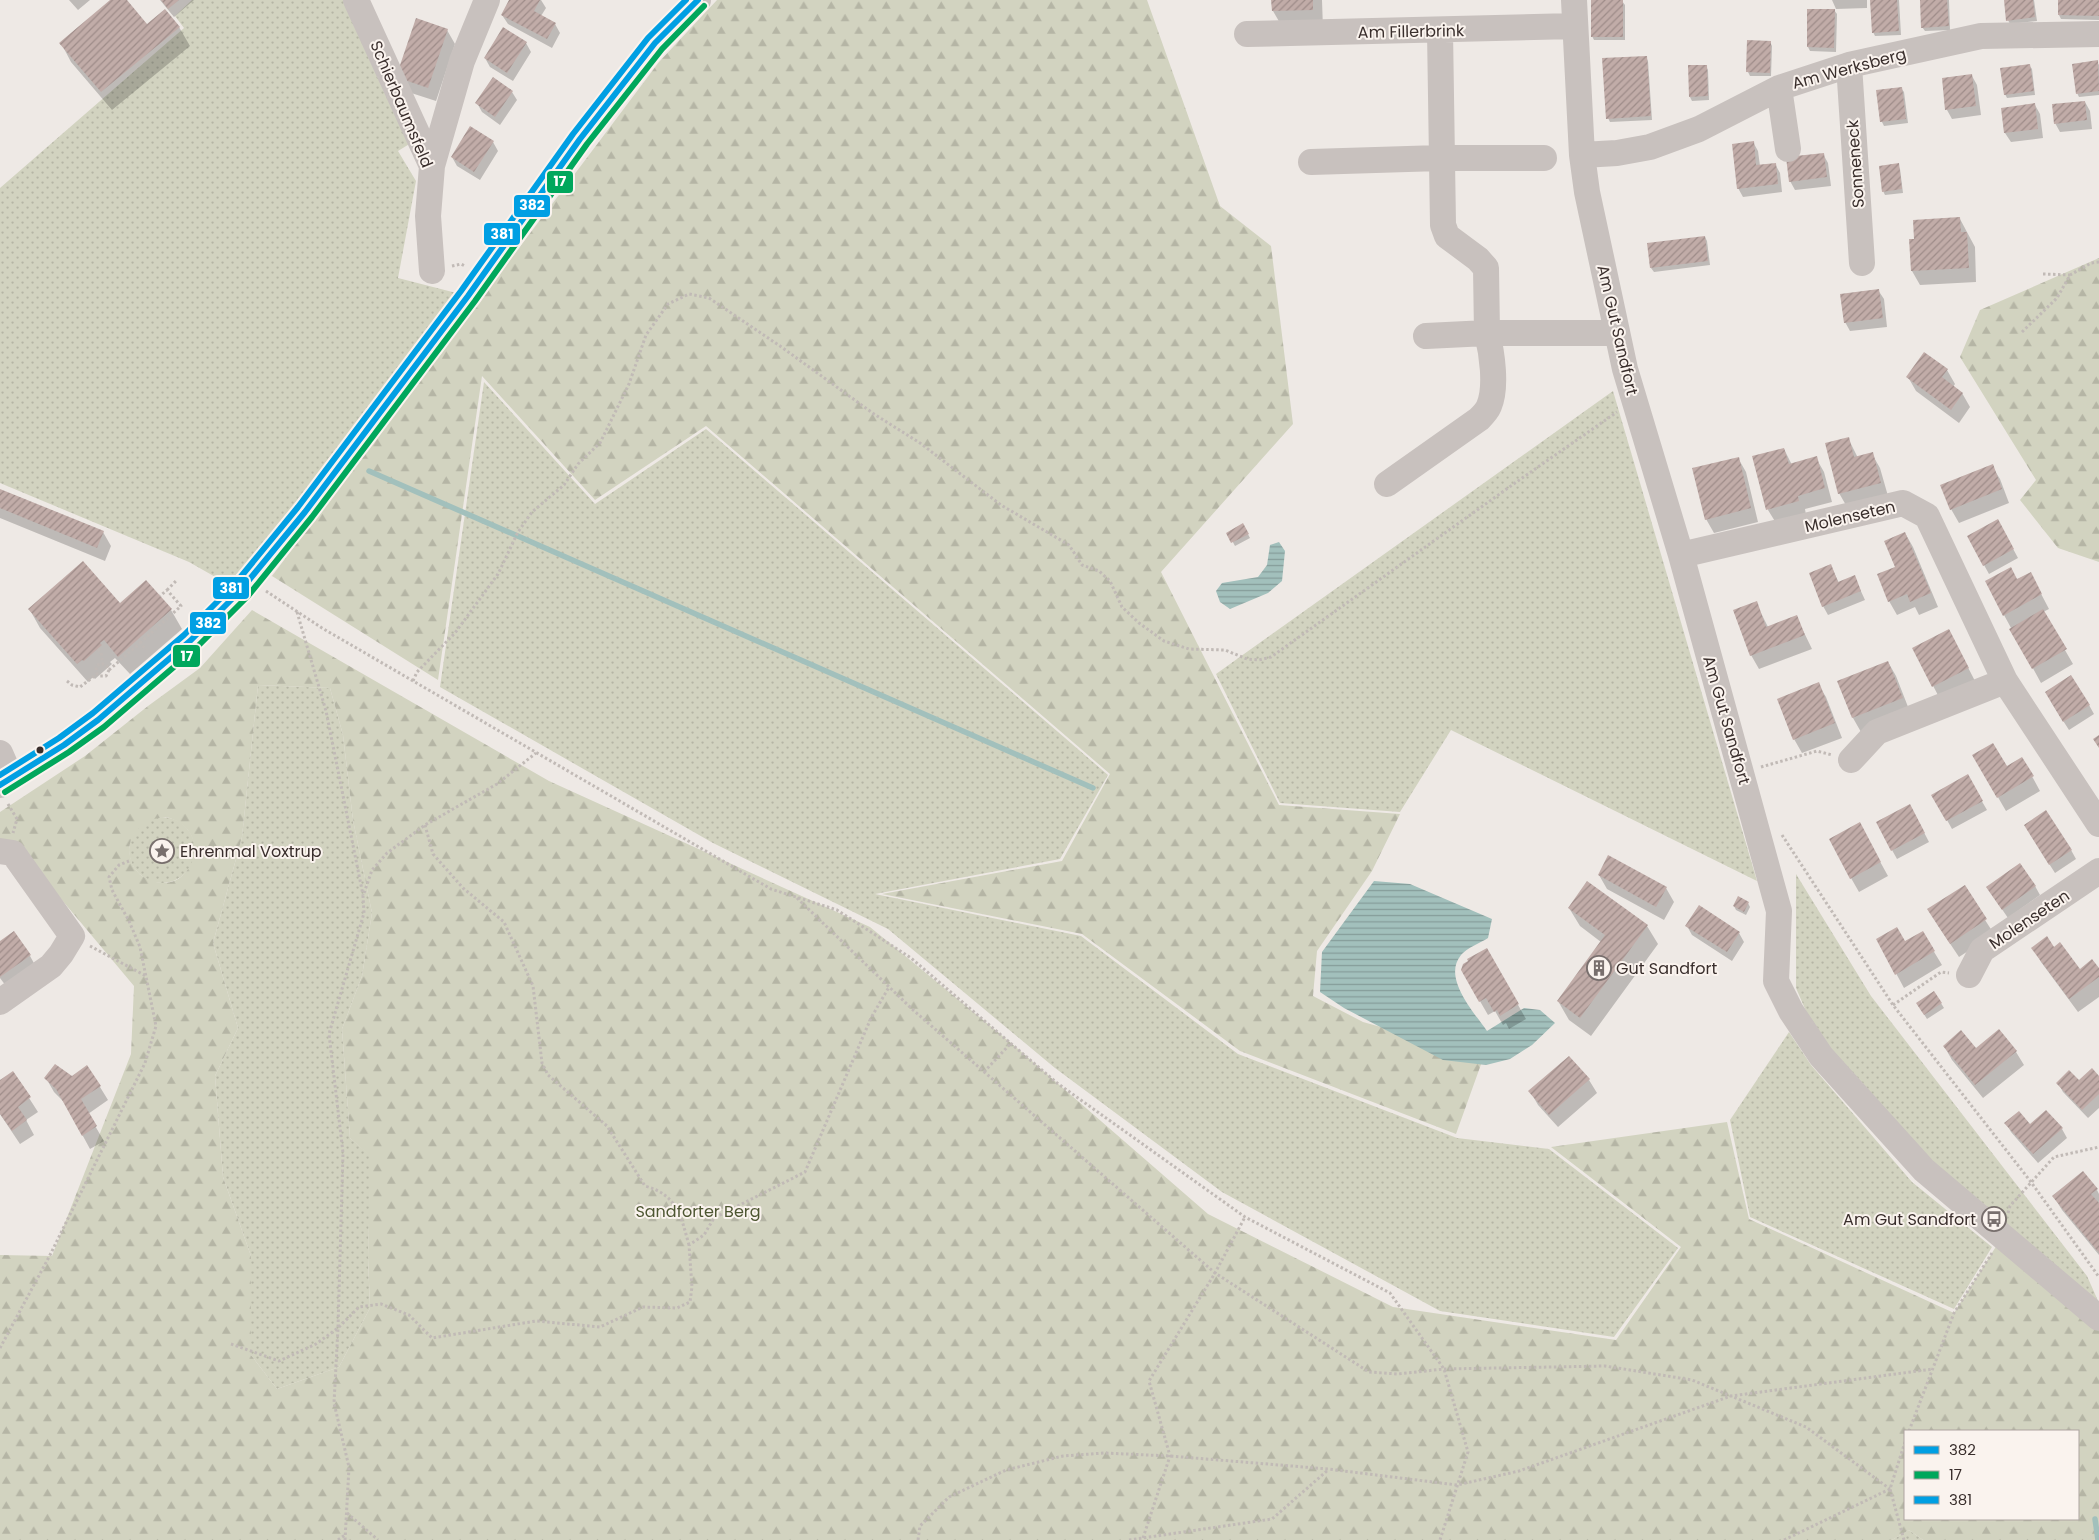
<svg xmlns="http://www.w3.org/2000/svg" width="2099" height="1540" font-family="Poppins,sans-serif">
  <defs>
    <pattern id="grass-dots" width="8" height="8" patternUnits="userSpaceOnUse" patternTransform="scale(1.25)"><rect width="8" height="8" fill="#d2d3c0"/><path d="M2 2h.1M6 6h.1" fill="none" stroke="#b5b5a5" stroke-width="1.8" stroke-linecap="round"/></pattern>
    <pattern id="forest-firs" width="22" height="20" patternUnits="userSpaceOnUse" patternTransform="scale(1.25)"><rect width="22" height="20" fill="#d2d3c0"/><path d="M5 1l3.5 6h-7zM16 11l3.5 6h-7z" fill="#b5b5a5"/></pattern>
    <pattern id="water-rules" width="6" height="5" patternUnits="userSpaceOnUse" patternTransform="scale(1.25)"><rect width="6" height="5" fill="#a2c0bc"/><path d="M0 2.5h6" fill="none" stroke="#859c99"/></pattern>
    <pattern id="building-hatch" width="6" height="6" patternUnits="userSpaceOnUse" patternTransform="scale(1.25)"><rect width="6" height="6" fill="#c1aca8"/><path d="M-1 1l2-2M0 6l6-6M5 7l2-2" fill="none" stroke="#9e8c89"/></pattern>
  </defs>
  <rect width="100%" height="100%" fill="#eee9e5"/>
  <path fill="url(#grass-dots)" d="M192,0h163l56,143 -13,8 18,30 -18,97 70,18 -228,295 -51,-29 -189,-79v-295l184,-160 -9,-12z
    M484,382l111,122 111,-75 402,346 -48,84 -185,35 206,42 157,118 219,84 92,11 129,99 -64,89 -174,-26 -218,-119 -167,-124 -167,-139 -175,-86 -273,-156z
    M1613,391l144,490 -306,-151 -51,82 -120,-9 -64,-129z
    M258,685l72,3 13,47 10,85 19,93 -10,63 -20,53 8,109 21,18 -3,101 2,51 -31,59 -62,22 -26,-34v-99l-28,-79 -8,-101 23,-48 -25,-85 29,-106z
    M129 850a33 33 0 1 1 66 0a33 33 0 1 1-66 0Z
    M1796,874l75,122 216,280 12,27 -168,-142 -102,-110 -20,-33 -13,-30z
    M1789,1032l22,33 101,117 80,65 -38,62 -204,-92 -20,-97z
    M1909,1530l14,10h-31z"/>
  <path fill="url(#forest-firs)" fill-rule="evenodd" d="M717,0h430l73,206 51,40 22,178 -132,148 118,233 121,9 -28,57 -55,80 -4,45 50,26 121,34 -28,78 -216,-83 -158,-117 -200,-40 180,-33 48,-87 -404,-348 -111,74 -113,-124 -44,304 -166,-104 387,-514z
    M2099,258v304l-41,-14 -38,-48 16,-20 -76,-123 20,-47z
    M252,610l297,171 321,146 141,116 197,171 185,93 223,33 65,-93 -130,-100 176,-25 22,97 205,94 48,-76 97,81v222h-176l-14,-10 -17,10h-1892v-285l52,1 79,-202 3,-68 -114,-136 -20,-10v-28l85,-56 63,-50 52,-38zM258,685l72,3 13,47 10,85 19,93 -10,63 -20,53 8,109 20,18 -2,101 2,51 -31,59 -62,22 -26,-34v-99l-28,-79 -8,-101 23,-48 -25,-85 29,-106zM166,817c53,14 23,83 -18,62 -6,-2 -11,-7 -14,-12 -14,-26 6,-49 32,-50zM1905,1431h173v88h-173z"/>
  <path fill="url(#water-rules)" d="M1279,542l6,9 -3,30 -14,12 -38,16 -10,-7 -4,-11 6,-8 36,-6 9,-12 3,-20z
    M1374,881l36,3 82,35 -4,19c-8,5 -21,10 -27,17 -19,23 13,57 26,76l37,-23 16,2 15,13 -23,22 -22,14 -24,6 -43,-5 -99,-52 -24,-16 2,-40z"/>
  <path fill="#0003" d="M69,0h21l-12,10z
    M112,0h13l22,26 32,1 11,19 -78,64 -41,-48 -10,-19z
    M160,0h34l-20,17z
    M510,0h31l5,8 -5,8 14,8 5,9 -8,15 -44,-24 -6,-9z
    M1273,0h49l1,29 -39,1 -11,-19z
    M1832,0h35v8l-31,1z
    M1871,0h28l2,35 -26,1 -2,-4z
    M1921,0h28l1,30 -25,1 -3,-4z
    M2005,0h29l3,21 -27,3 -2,-4z
    M2059,0h40v20l-38,-1 -2,-4z
    M1622,1l3,4v35h-31l-2,-4z
    M1808,10h26l3,4 -1,38 -26,-1 -2,-4z
    M447,30l8,14 -19,57 -31,-10 -8,-14z
    M1770,42l2,4 -1,30h-21l-2,-4z
    M526,43l5,9 -18,29 -23,-14 -5,-9z
    M1646,57l2,4 4,59 -42,2 -2,-4z
    M2097,62l2,3v30l-20,2 -2,-4z
    M2029,65l3,4 3,26 -28,3 -2,-4z
    M1706,66l2,4 1,30 -17,1 -2,-4z
    M1972,76l5,9 4,30 -29,4 -5,-9 -4,-31z
    M1901,88l3,4 4,31 -24,3 -2,-4 -4,-31z
    M512,92l5,8 -17,25 -18,-13 -5,-9z
    M2085,102l5,9 2,18 -32,3 -5,-9z
    M2035,105l5,9 3,24 -32,4 -6,-9 -3,-24z
    M493,142l5,9 -18,29 -23,-14 -5,-9z
    M1753,142l5,9 2,15 15,-2 5,9 2,19 -39,5 -5,-9z
    M1823,154l5,9 3,23 -36,4 -5,-9z
    M1898,165l2,4 3,24 -18,2 -2,-4z
    M1960,219l15,28 1,35 -56,3 -8,-14 3,-31z
    M1705,237l2,4 3,24 -56,7 -3,-4z
    M1878,290l6,9 3,28 -37,4 -5,-9z
    M1925,354l22,16 8,14 -2,3 9,6 8,14 -11,16 -43,-32 -8,-14z
    M1848,438l10,20 14,-4 8,14 8,28 -41,11 -8,-14z
    M1784,449l8,16 24,-7 8,14 8,30 -27,7 1,6 -30,8 -8,-13z
    M1738,458l8,14 12,50 -44,11 -8,-14z
    M1992,466l8,13 9,24 -50,20 -8,-14z
    M0,491l103,41 8,14 -6,15 -105,-43z
    M1243,525l7,13 -15,8 -7,-13z
    M2003,530l15,28 -29,16 -5,-9z
    M1905,533l8,14 25,60 -19,8 -4,-8 -18,8 -8,-14z
    M1831,566l8,17 15,-7 11,24 -37,15 -5,-9z
    M2017,581l21,7 11,21 -6,3 30,52 -32,19 -37,-68z
    M146,582l25,28 11,19 -52,45 -15,-16 -5,4 2,2 -17,15 -2,-2 -5,5 -48,-54 -10,-18 90,-5z
    M1756,603l12,24 28,-11 16,33 -53,20 -8,-14z
    M1956,644l20,39 -35,18 -27,-52z
    M1888,662l8,14 14,36 -49,20 -8,-14 -15,-36z
    M1818,684l8,13 16,41 -40,15 -8,-14z
    M2051,702l38,3 5,9 -25,16z
    M1974,756l32,12 16,-10 18,33 -34,20z
    M1967,776l20,34 -35,19 -19,-34z
    M1915,815l14,27 -32,17 -5,-9z
    M2030,834l41,16 5,9 -21,14z
    M1867,838l21,38 -29,16 -8,-14z
    M1599,875l67,13 8,14 -10,18 -57,-31z
    M2035,886l5,9 -32,23 -15,-22z
    M1964,887l30,47 -35,23 -22,-33z
    M1748,903l2,4 -4,8 -10,-5 -2,-4z
    M1569,908l78,18 11,18 -67,92 -22,-16 -11,-19 43,-59 -21,-16z
    M1687,926l52,7 5,9 -12,19 -40,-26z
    M1922,932l20,33 -38,23 -26,-48 27,3z
    M0,942l30,14 5,9 -29,21 -6,-8z
    M2033,948l21,1 26,22 19,-1v27l-21,15 -37,-50z
    M1487,950l39,69 -17,10 -3,-6 -3,2 -8,-14 -7,4 -26,-45z
    M1934,992l10,16 -17,11 -10,-16z
    M1944,1046l32,4 40,2 8,13 -41,33 -31,-38z
    M13,1073l25,39 -12,8 8,15 -14,9 -20,-30v-33z
    M46,1078h26l28,9 8,13 -20,14 16,27 -14,8 -25,-46 -11,-11z
    M2099,1078v30l-11,10 -25,-26 -5,-9 21,-1z
    M1589,1080l8,13 -39,34 -20,-22 -8,-14z
    M2006,1123l56,6 5,9 -29,25 -27,-31z
    M2097,1190l2,4v61l-37,-45 -8,-13z"/>
  <g fill="none" stroke-linecap="round" stroke-linejoin="round">
    <path stroke="#a2c0bc" stroke-width="5.5" d="M369,471l724,317
      M2095,1519l3,21"/>
  </g>
  <path fill="url(#building-hatch)" d="M110,0h17l20,24 18,-15 15,18 -79,65 -42,-49z
    M161,0h18l-11,9z
    M509,0h31l-6,11 22,12 -9,16 -46,-24z
    M1271,0h42v10l-41,1z
    M1591,0h32v37h-32z
    M1870,0h27l2,31 -27,2z
    M1920,0h27l2,26 -28,2z
    M2004,0h29l2,17 -29,4z
    M2058,0h41v16l-41,-1z
    M1807,9h28l-1,39 -27,-1z
    M416,18l32,11 -20,59 -32,-11z
    M503,27l24,15 -20,31 -23,-15z
    M1747,40l24,1 -1,32 -24,-1z
    M1647,56l4,60 -45,3 -4,-61z
    M2098,60l1,31 -23,3 -4,-30z
    M2030,64l4,27 -30,4 -4,-27z
    M1688,65h19l1,31 -19,1z
    M1972,74l4,32 -31,4 -3,-32z
    M493,77l20,14 -18,26 -20,-14z
    M1902,87l4,32 -26,3 -4,-32z
    M2085,101l2,19 -33,4 -2,-20z
    M2035,103l3,26 -34,4 -3,-25z
    M470,126l24,15 -20,31 -23,-15z
    M1754,141l2,24 20,-2 2,21 -41,5 -5,-45z
    M1824,153l3,24 -38,5 -3,-25z
    M1899,163l3,26 -20,3 -3,-26z
    M1960,217l1,15h6l2,36 -58,3 -2,-32h5l-1,-19z
    M1705,236l3,25 -58,7 -3,-25z
    M1879,289l4,29 -39,5 -4,-29z
    M1924,352l24,17 -6,8 21,16 -12,17 -45,-33z
    M1849,437l5,20 19,-5 8,31 -43,11 -13,-51z
    M1784,448l5,16 28,-8 8,32 -27,8 1,5 -33,9 -14,-54z
    M1739,457l12,51 -46,12 -13,-52z
    M1993,464l9,25 -52,21 -10,-25z
    M0,489l104,42 -7,17 -97,-40z
    M1998,519l16,30 -31,17 -16,-30z
    M1243,523l6,11 -18,9 -5,-10z
    M1905,532l26,61 -21,9 -3,-8 -19,8 -11,-28 18,-7 -11,-26z
    M83,561l37,42 26,-23 26,29 -54,48 -14,-17 -4,3 2,2 -18,16 -2,-1 -5,4 -49,-55z
    M1831,564l7,18 17,-7 6,16 -39,16 -13,-34z
    M2011,567l6,12 14,-7 11,22 -39,22 -18,-35z
    M1757,601l9,26 31,-12 8,20 -55,21 -17,-46z
    M2043,609l24,40 -35,20 -23,-40z
    M1949,629l20,39 -37,19 -20,-39z
    M1888,661l15,37 -51,20 -15,-37z
    M2071,675l19,30 -27,17 -18,-30z
    M1819,682l16,41 -42,17 -16,-41z
    M2099,735v13l-6,-9z
    M1993,743l14,23 15,-9 12,19 -37,22 -25,-43z
    M1968,774l15,27 -37,20 -15,-26z
    M1910,804l15,29 -34,18 -15,-29z
    M2046,810l26,40 -23,15 -25,-40z
    M1860,822l21,40 -31,17 -21,-40z
    M1608,855l59,32 -11,20 -58,-32z
    M2020,863l16,23 -34,24 -16,-23z
    M1587,881l61,44 -68,93 -23,-17 48,-66 -37,-27z
    M1965,885l22,34 -37,25 -23,-35z
    M1738,896l11,6 -5,10 -11,-6z
    M1699,905l41,27 -13,20 -42,-26z
    M1897,927l8,14 18,-10 12,20 -40,24 -19,-36z
    M14,931l17,24 -31,22v-36z
    M2047,936l7,11 6,-5 20,27 12,-10 7,9v9l-30,22 -38,-51z
    M1487,948l32,56 -19,12 -3,-6 -3,2 -8,-14 -7,4 -18,-32 2,-6 5,-3 -1,-2z
    M1934,991l8,12 -18,12 -8,-12z
    M1999,1029l18,22 -42,34 -32,-39 18,-16 15,18z
    M1569,1056l21,23 -41,36 -21,-24z
    M55,1064l17,12 15,-11 14,21 -20,13 16,27 -15,10 -26,-47 -12,-11z
    M2092,1068l7,8v18l-17,16 -26,-27 13,-13 10,10z
    M13,1071l18,26 -13,10 9,13 -15,11 -12,-17v-34z
    M2046,1110l17,18 -30,26 -29,-31 15,-12 11,13z
    M2083,1171l15,18 -7,5 8,9v50l-47,-57z"/>
  <g fill="none" stroke-linecap="round" stroke-linejoin="round">
    <path stroke="#c1bab6" stroke-width="3" stroke-dasharray="2.5 2.5" stroke-linecap="butt" d="M452,266l9,-2 4,2
      M2043,274l27,1
      M2022,332l35,-34 13,-23 21,-12 8,-1
      M167,590l10,-10
      M266,591l56,37 449,261 66,21 74,48 146,125 188,134 145,76 54,76 24,83 -28,88
      M297,612l29,99 37,184
      M140,643l41,-37 -14,-16 -7,6
      M98,649l3,4 2,11
      M109,670l31,-27 6,7
      M67,681l5,4 8,2 17,-13 -1,-6 3,-4h4l4,2 2,4 -3,6h-6l-3,-2
      M413,681l4,-9 38,-39 43,-59 20,-42 14,-20 32,-27 14,-21 22,-21 29,-59 17,-49 22,-31 21,-10 20,4 71,48 94,68 46,29 81,62 68,40 13,20 17,6 11,10 12,26 17,16 25,18 25,8 36,1 22,9 12,1 12,-3 244,-174 102,-71
      M1761,767l56,-16 15,4
      M8,804l9,15 -4,14
      M425,825l8,29 30,34 41,34 29,64 9,77 6,12 59,51 38,60c33,9 36,31 44,59
      M1782,835l111,170 138,177 68,95
      M797,898l115,111 303,264 154,99 29,2 46,-5 161,-3 87,14 114,47 84,62
      M90,946l56,30
      M1893,1005l48,-33 8,1
      M984,1072l27,-29
      M2008,1213l2,-7 44,-49 45,-10
      M231,1344l48,17 37,-17 22,-16 21,-21 22,-3 28,11 23,23 104,-17 64,6 43,-20 34,1 13,-6 2,-15 -3,-42 15,-10 10,-17 91,-46 66,-154 18,-31
      M0,1348l49,-91 96,-194 11,-37 -16,-79 -11,-26 -17,-31 -3,-13 10,-12 10,-4
      M1909,1431l45,-118 38,-60
      M347,1513l31,27
      M1143,1538l27,-82 -21,-75 66,-108 30,-56
      M338,1540l7,-5
      M345,1540l4,-73 -15,-64 4,-75 5,-175 -14,-119 35,-121 -1,-17 9,-26 15,-17 38,-28 72,-41 39,-31
      M918,1540l2,-14 29,-29 57,-27 57,-14 41,-3 66,3 158,13 129,16 62,-14 212,-75 202,-27
      M1129,1540l143,-21 56,-49
      M1784,1540l106,-51
      M1904,1540l-14,-51 15,-47"/>
    <path stroke="#c8c1be" stroke-width="26" d="M356,0l76,166 -4,50 4,55
      M1574,0l8,155 5,37 38,177 56,186 98,356 -3,70 15,30 30,45 103,114 175,148
      M1247,34l327,-8
      M1849,65l13,198
      M1779,88l9,61
      M1582,155l35,-2 33,-6 49,-18 80,-41 70,-23 132,-29 118,-2
      M1311,162l129,-4h104
      M432,166l30,-105 25,-61
      M1426,336l61,-3 -1,-65 -8,-9 -31,-23 -4,-11 -3,-194
      M1387,484l92,-65c4,-4 8,-8 10,-13 8,-19 3,-53 -2,-73h130
      M1681,555l222,-52 24,13 78,165 94,143
      M0,753l11,25
      M1851,760l26,-28 128,-51
      M0,785l64,-40 34,-25 92,-79 50,-50 65,-79 163,-216 112,-157 75,-96 43,-43
      M0,851l13,2 59,83 -11,18 -10,12 -51,36
      M1969,975l13,-25 117,-79"/>
    <defs>
      <path id="bus-1" d="M0,785l64,-40 34,-25 92,-79 50,-50 65,-79 163,-216 112,-157 75,-96 43,-43"/>
      <path id="bus-2" d="M5,792l64,-40 35,-25 92,-79 51,-51 65,-80 163,-216 112,-157 75,-95 42,-43"/>
      <path id="bus-3" d="M0,775l59,-37 34,-25 91,-78 50,-50 64,-78 163,-216 112,-157 75,-96 38,-38"/>
    </defs>
    <use href="#bus-1" stroke="#faf3ee" stroke-width="10"/>
    <use href="#bus-2" stroke="#faf3ee" stroke-width="10"/>
    <use href="#bus-3" stroke="#faf3ee" stroke-width="10"/>
    <use href="#bus-1" stroke="#009fe3" stroke-width="6"/>
    <use href="#bus-2" stroke="#00a75c" stroke-width="6"/>
    <use href="#bus-3" stroke="#009fe3" stroke-width="6"/>
  </g>
  <defs>
    <symbol id="sight-ring" viewBox="-11 -11 22 22"><circle r="9.5" fill="#faf3ee" stroke="#786f6d" stroke-width="1.5"/><path d="M0-6L1.8-2.2L6-1.7L2.9 1.2L3.7 5.4L0 3.3L-3.7 5.4L-2.9 1.2L-6-1.7L-1.8-2.2Z" fill="#786f6d"/></symbol>
    <symbol id="building-ring" viewBox="-11 -11 22 22"><circle r="9.5" fill="#faf3ee" stroke="#786f6d" stroke-width="1.5"/><path d="M-4-6H4V6H1V3H-1V6H-4ZM-2.5-4.3h1.7v1.8h-1.7ZM.8-4.3h1.7v1.8H.8ZM-2.5-1h1.7V.8h-1.7ZM.8-1h1.7V.8H.8Z" fill="#786f6d"/></symbol>
    <symbol id="bus-ring" viewBox="-11 -11 22 22"><circle r="9.5" fill="#faf3ee" stroke="#786f6d" stroke-width="1.5"/><path d="M-5-6H5V4H4V6H2V4H-2V6H-4V4H-5ZM-3.5-4V0h7V-4ZM-3.5 1.2v1.5H-2V1.2ZM2 1.2v1.5H3.5V1.2Z" fill="#786f6d"/></symbol>
  </defs>
  <g fill-rule="evenodd">
    <use href="#sight-ring" x="148" y="837" width="28" height="28"/>
    <use href="#building-ring" x="1585" y="954" width="28" height="28"/>
    <use href="#bus-ring" x="1980" y="1205" width="28" height="28"/>
  </g>
  <circle fill="#392e2c" stroke="#faf3ee" stroke-width="2" cx="40" cy="750" r="4.5"/>
  <g text-anchor="middle" stroke-width="4" stroke-linejoin="round" paint-order="stroke">
    <g font-size="16" fill="#392e2c" stroke="#faf3ee">
      <text transform="translate(1411 31) rotate(-1)" y="6">Am Fillerbrink</text>
      <text transform="translate(1849 68) rotate(-15)" y="6">Am Werksberg</text>
      <text transform="translate(402 104) rotate(67)" y="6">Schierbaumsfeld</text>
      <text transform="translate(1855 164) rotate(-94)" y="6">Sonneneck</text>
      <text transform="translate(1618 330) rotate(77)" y="6">Am Gut Sandfort</text>
      <text transform="translate(1850 516) rotate(-13)" y="6">Molenseten</text>
      <text transform="translate(1727 720) rotate(74)" y="6">Am Gut Sandfort</text>
      <text transform="translate(2029 919) rotate(-34)" y="6">Molenseten</text>
    </g>
    <g font-size="16" fill="#392e2c" stroke="#faf3ee" text-anchor="start">
      <text x="180" y="857">Ehrenmal Voxtrup</text>
      <text x="1616" y="974">Gut Sandfort</text>
      <text x="1976" y="1225" text-anchor="end">Am Gut Sandfort</text>
    </g>
    <g font-size="16" fill="#4d5631" stroke="#faf3ee">
      <text x="698" y="1217">Sandforter Berg</text>
    </g>
  </g>
  <g stroke="#faf3ee" stroke-width="2">
    <rect x="546" y="170" width="28" height="24" rx="5" fill="#00a75c"/>
    <rect x="513" y="194" width="38" height="24" rx="5" fill="#009fe3"/>
    <rect x="483" y="222" width="38" height="24" rx="5" fill="#009fe3"/>
    <rect x="212" y="576" width="38" height="24" rx="5" fill="#009fe3"/>
    <rect x="189" y="611" width="38" height="24" rx="5" fill="#009fe3"/>
    <rect x="172" y="644" width="29" height="24" rx="5" fill="#00a75c"/>
  </g>
  <g font-size="14" text-anchor="middle" font-weight="bold" fill="#fff">
    <text x="560" y="186">17</text>
    <text x="532" y="210">382</text>
    <text x="502" y="239">381</text>
    <text x="231" y="593">381</text>
    <text x="208" y="628">382</text>
    <text x="187" y="661">17</text>
  </g>
  <rect x="1904" y="1430" width="175" height="90" fill="#faf3ee" stroke="#ada4a0"/>
  <rect x="1914" y="1446" width="25" height="8" fill="#009fe3" stroke="#ada4a0"/>
  <text x="1949" y="1455" font-size="15" fill="#392e2c">382</text>
  <rect x="1914" y="1471" width="25" height="8" fill="#00a75c" stroke="#ada4a0"/>
  <text x="1949" y="1480" font-size="15" fill="#392e2c">17</text>
  <rect x="1914" y="1496" width="25" height="8" fill="#009fe3" stroke="#ada4a0"/>
  <text x="1949" y="1505" font-size="15" fill="#392e2c">381</text>
</svg>
